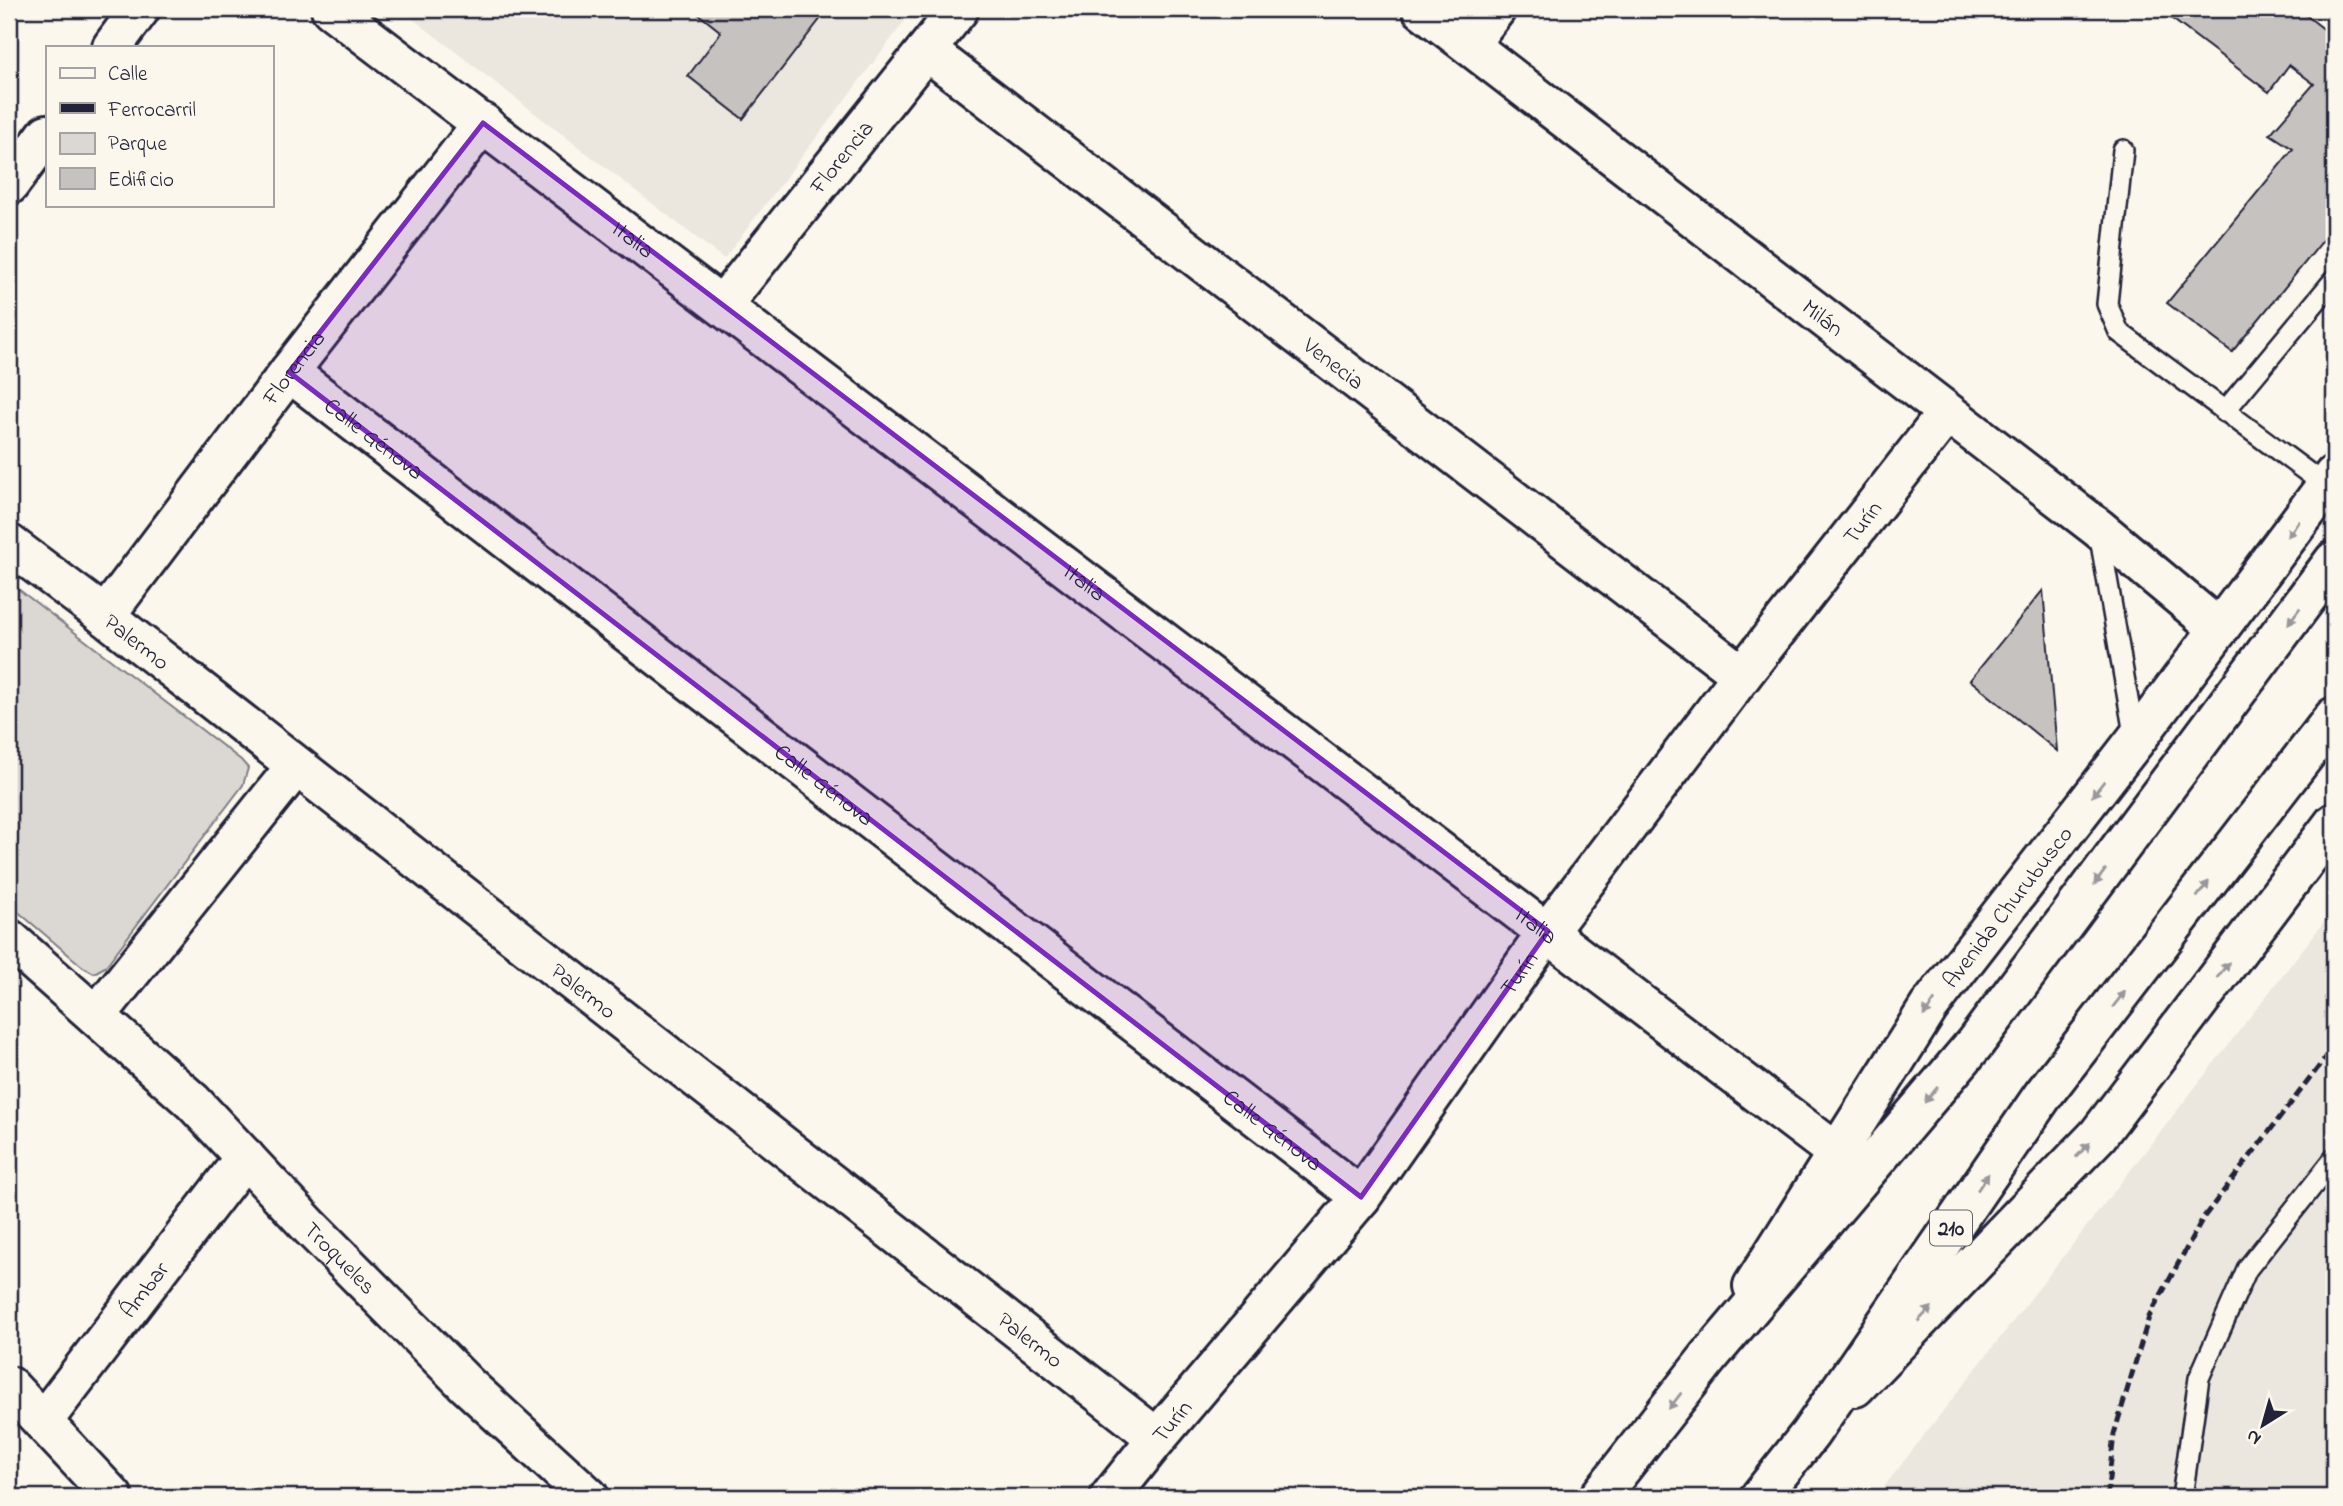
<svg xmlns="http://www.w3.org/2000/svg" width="2343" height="1506" font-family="'Indie Flower',sans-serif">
  <rect width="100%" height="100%" fill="#fbf7ec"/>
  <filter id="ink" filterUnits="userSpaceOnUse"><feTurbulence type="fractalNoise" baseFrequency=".0143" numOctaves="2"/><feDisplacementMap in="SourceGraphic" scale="14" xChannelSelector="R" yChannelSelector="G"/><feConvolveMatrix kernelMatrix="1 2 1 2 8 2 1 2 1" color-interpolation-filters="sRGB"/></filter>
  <g filter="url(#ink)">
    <path fill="#ebe7df" d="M400,9h514l-190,250z
      M2334,909v588h-458z"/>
    <path fill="#dbd8d3" stroke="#7e7d87" stroke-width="2" d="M9,582l232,178 7,8 -5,17 -138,182 -11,6 -11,-6 -74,-63z"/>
    <path fill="#c6c2c0" stroke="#22223b" stroke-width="2" d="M692,9h136l-85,110 -55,-43 33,-44z
      M2159,9h139l36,28v190l-102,125 -65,-49 126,-154 -23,-15 44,-50 -25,-19 -20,27z
      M2043,590l14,161 -87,-71z"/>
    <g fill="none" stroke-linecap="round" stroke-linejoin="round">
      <defs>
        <path id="lane" d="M2123,150l-16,154 12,28 207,154
          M2224,412l110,-132
          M2099,532l36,208
          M2182,1497l17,-119 48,-109 87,-110"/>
        <g id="street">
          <path id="s1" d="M331,9l1506,1144"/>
          <path id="s2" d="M1422,9l676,519 121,101"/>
          <path d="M1469,44l27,-35"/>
          <path d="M112,47l28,-38"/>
          <path id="s3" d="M927,51l815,624"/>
          <path d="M9,185l38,-51"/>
          <path id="s4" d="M723,304l236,-295"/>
          <path id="s5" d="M289,372l1072,825"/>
          <path id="s6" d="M9,544l96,72 1052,822"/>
          <path id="s7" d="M105,616l184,-244 194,-249"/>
          <path id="s8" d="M9,939l184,163 117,125 157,158 122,112"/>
          <path d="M96,1016l200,-250"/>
          <path d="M9,1386l104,111"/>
          <path id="s9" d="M43,1421l202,-264"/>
          <path id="s10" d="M1110,1497l47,-59 204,-241 187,-266 194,-256 205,-262"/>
        </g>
        <g id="primary">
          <path id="s11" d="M1753,1286l176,-279 206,-266 199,-266"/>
          <path d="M1855,1387l243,-252 236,-312"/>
        </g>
        <path id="highway" d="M1599,1497l109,-139 267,-315 359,-482
          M1760,1497l50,-63 233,-339 291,-378"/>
      </defs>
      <use href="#lane" stroke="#22223b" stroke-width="24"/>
      <use href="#street" stroke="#22223b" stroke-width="44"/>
      <use href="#primary" stroke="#22223b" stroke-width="44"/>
      <use href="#highway" stroke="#22223b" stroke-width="44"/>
      <use href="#lane" stroke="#fbf7ec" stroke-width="19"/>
      <use href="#street" stroke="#fbf7ec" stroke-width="38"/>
      <use href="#primary" stroke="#fbf7ec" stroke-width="38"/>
      <use href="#highway" stroke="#fbf7ec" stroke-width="38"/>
      <path stroke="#22223b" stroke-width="5" stroke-dasharray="10 5" stroke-linecap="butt" d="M2107,1497l7,-63 35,-117 54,-99 131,-171"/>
    </g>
    <defs><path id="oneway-solid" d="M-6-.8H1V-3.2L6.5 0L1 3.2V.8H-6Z" transform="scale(1.75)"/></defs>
    <g fill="#99979c">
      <use href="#oneway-solid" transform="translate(2293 529) rotate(127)"/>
      <use href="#oneway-solid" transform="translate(2294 616) rotate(126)"/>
      <use href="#oneway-solid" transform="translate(2098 789) rotate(128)"/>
      <use href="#oneway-solid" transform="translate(2100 877) rotate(127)"/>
      <use href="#oneway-solid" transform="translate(2203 889) rotate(-53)"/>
      <use href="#oneway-solid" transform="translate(2223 970) rotate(-53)"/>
      <use href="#oneway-solid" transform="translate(2119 999) rotate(-52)"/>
      <use href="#oneway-solid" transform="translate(1929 1008) rotate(125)"/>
      <use href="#oneway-solid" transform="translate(1931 1095) rotate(130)"/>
      <use href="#oneway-solid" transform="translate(2083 1150) rotate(-46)"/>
      <use href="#oneway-solid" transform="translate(1983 1182) rotate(-56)"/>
      <use href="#oneway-solid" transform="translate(1925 1314) rotate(-46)"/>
      <use href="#oneway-solid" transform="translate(1675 1401) rotate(128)"/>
    </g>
  </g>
  <path fill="#7b2cbf" fill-opacity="0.2" stroke="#7b2cbf" stroke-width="5" stroke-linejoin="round" d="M483,123l1065,808 -187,266 -1072,-825z"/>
  <g text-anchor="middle" stroke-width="5" stroke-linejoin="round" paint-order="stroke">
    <rect fill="#fbf7ec" stroke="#636270" stroke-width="2" x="1930" y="1210.5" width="42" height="35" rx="5"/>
    <g font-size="21" font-weight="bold" fill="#22223b">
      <text x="1951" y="1235">210</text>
    </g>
    <g font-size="23" fill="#22223b" stroke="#fbf7ec">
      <text dy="8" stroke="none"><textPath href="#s4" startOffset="189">Florencia</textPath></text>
      <text dy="8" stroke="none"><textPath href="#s1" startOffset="380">Italia</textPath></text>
      <text dy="8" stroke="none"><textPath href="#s2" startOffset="506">Milán</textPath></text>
      <text dy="8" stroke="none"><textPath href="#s3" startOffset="513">Venecia</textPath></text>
      <text dy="8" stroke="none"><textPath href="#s7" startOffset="312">Florencia</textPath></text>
      <text dy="8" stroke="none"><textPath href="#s5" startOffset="108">Calle Génova</textPath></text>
      <text dy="8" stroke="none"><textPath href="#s10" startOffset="1232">Turín</textPath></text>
      <text dy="8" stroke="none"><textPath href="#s1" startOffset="947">Italia</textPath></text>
      <text dy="8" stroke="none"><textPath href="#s6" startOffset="161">Palermo</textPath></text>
      <text dy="8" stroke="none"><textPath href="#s5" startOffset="676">Calle Génova</textPath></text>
      <text dy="8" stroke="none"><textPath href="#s11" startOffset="457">Avenida Churubusco</textPath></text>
      <text dy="8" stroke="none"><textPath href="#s1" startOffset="1514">Italia</textPath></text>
      <text dy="8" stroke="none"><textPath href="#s10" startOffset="665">Turín</textPath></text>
      <text dy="8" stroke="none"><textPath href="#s6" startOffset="728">Palermo</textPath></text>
      <text dy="8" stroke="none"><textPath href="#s5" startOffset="1242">Calle Génova</textPath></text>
      <text dy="8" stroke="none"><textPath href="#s8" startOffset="460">Troqueles</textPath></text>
      <text dy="8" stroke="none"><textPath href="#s9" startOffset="166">Ámbar</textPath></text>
      <text dy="8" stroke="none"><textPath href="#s6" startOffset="1295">Palermo</textPath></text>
      <text dy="8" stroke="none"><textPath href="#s10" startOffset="98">Turín</textPath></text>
    </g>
  </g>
  <rect width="2343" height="1506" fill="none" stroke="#fbf7ec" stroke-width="35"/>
  <rect x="18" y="18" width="2308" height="1471" fill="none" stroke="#22223b" stroke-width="2.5" filter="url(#ink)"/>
  <rect x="46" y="46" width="228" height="161" fill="#fbf7ec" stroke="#a4a2a5" stroke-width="2"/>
  <rect x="60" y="68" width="35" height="10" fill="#fbf7ec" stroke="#a4a2a5" stroke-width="2"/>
  <text x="108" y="80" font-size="21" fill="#22223b">Calle</text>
  <rect x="60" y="103" width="35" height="10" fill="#22223b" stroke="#a4a2a5" stroke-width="2"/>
  <text x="108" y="116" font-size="21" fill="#22223b">Ferrocarril</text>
  <rect x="60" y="133" width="35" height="21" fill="#dbd8d3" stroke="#a4a2a5" stroke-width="2"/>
  <text x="108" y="150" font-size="21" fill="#22223b">Parque</text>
  <rect x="60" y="168" width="35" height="21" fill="#c6c2c0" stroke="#a4a2a5" stroke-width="2"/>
  <text x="108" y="186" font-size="21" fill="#22223b">Edificio</text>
  <g transform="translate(2263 1425) rotate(217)" stroke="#fbf7ec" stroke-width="5" paint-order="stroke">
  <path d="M0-5L12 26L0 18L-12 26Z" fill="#22223b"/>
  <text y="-10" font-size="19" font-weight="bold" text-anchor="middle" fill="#22223b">N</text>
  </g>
</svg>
